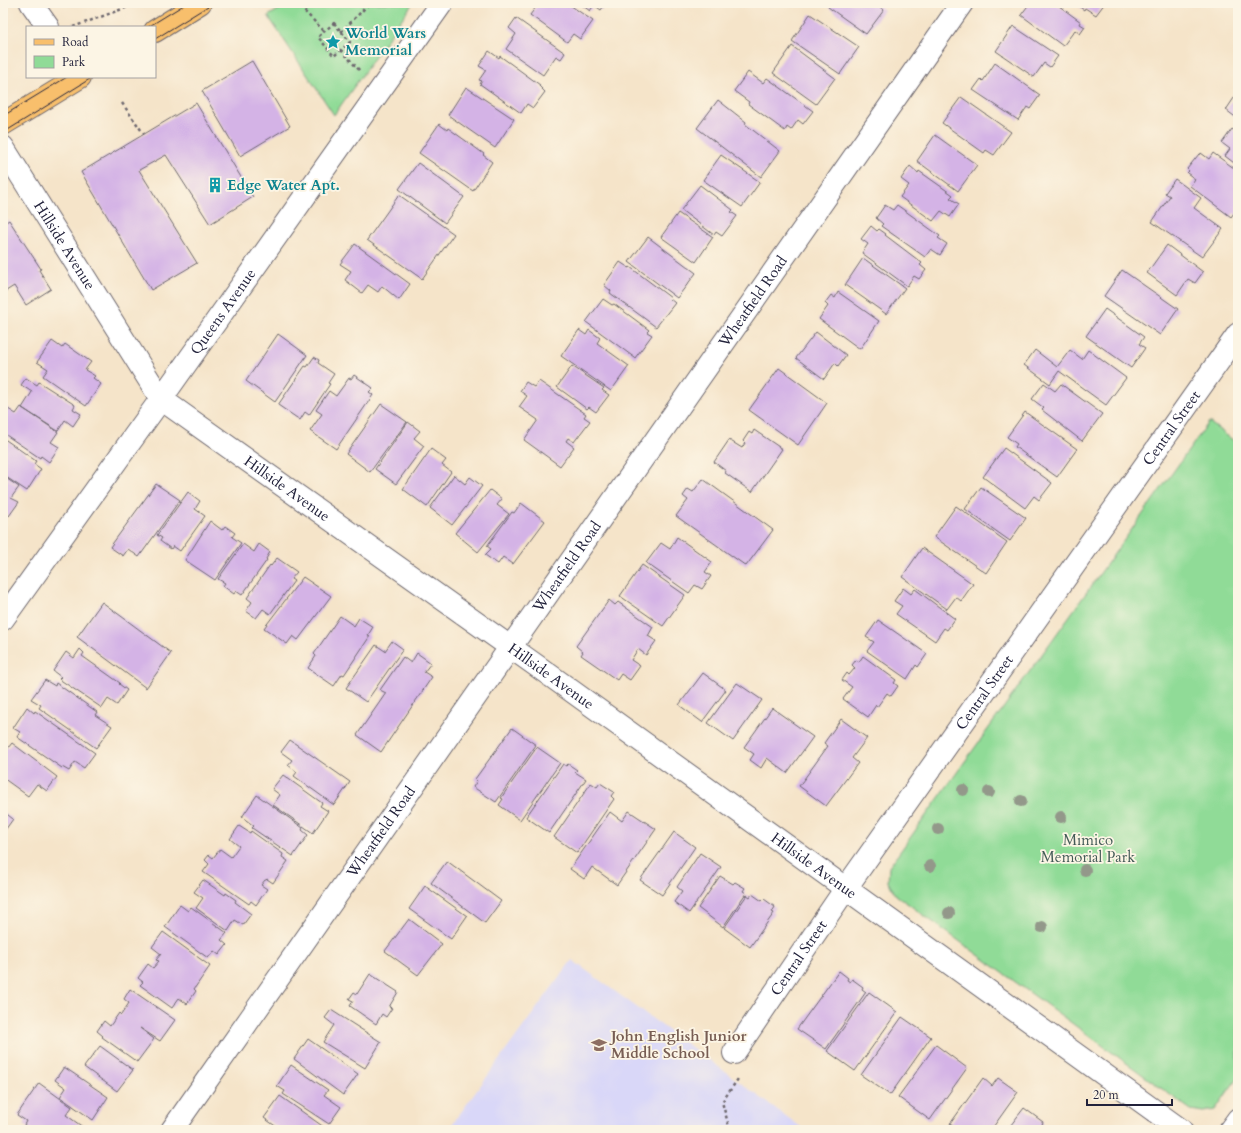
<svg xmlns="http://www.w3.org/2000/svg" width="1241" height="1133" font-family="Cardo,serif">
  <rect width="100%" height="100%" fill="#fcf5e5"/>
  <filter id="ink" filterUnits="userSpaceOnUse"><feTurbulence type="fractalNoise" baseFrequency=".025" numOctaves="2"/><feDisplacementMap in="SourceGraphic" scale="8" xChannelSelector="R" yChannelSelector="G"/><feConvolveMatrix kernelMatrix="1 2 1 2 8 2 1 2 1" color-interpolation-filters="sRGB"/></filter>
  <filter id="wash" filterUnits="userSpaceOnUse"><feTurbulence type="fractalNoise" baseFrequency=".012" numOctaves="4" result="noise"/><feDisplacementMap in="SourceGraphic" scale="16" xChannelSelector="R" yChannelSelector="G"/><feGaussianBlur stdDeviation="0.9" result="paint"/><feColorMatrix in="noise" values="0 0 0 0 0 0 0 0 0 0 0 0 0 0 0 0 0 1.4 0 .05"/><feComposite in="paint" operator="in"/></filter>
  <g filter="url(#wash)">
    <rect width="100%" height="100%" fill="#f5e4c9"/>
    <path fill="#d9d7f8" d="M572,960l233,170h-357z"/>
    <path fill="#90db97" stroke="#597e69" d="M290,3h123l-79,112 -66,-99z
      M1209,422l29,22v633l-23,33 -12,2 -12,-2 -295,-215 -8,-13 1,-15z"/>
    <g id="blocks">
      <path fill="#d4b3e6" d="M539,3h28l26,18 -13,18 -7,-5 -6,8 -37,-27z
        M579,3h27l-5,7 -7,-5 -4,6z
        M827,3h52l2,2 -1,2 4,3 -18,24 -38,-27 1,-2z
        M1030,3h25l26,19 -1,2 5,3 -5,7 -5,-4 -12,16 -42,-31z
        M1074,3h31l-9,12 -11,-7 -1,2z
        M810,14l49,33 -19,27 -48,-33z
        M516,18l49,35 -4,6 -5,-3 -13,19 -37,-26 10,-15 -7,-6z
        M1013,26l45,30 -8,11 -6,-4 -10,14 -38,-26z
        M792,46l43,32 -19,26 -43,-31z
        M489,51l10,7 1,-2 40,29 -1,1 6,6 -12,16 -6,-4 -6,9 -41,-29 2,-3 -3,-1 7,-10 -7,-4z
        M252,61l38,65 -50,30 -38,-65z
        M995,63l45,32 -10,14 -3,-2 -9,13 -45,-30 8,-11 2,2z
        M748,72l15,11 4,-5 46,33 -10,13 -5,-4 -7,10 -4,-3 -2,4 -37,-27 1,-2 -15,-11z
        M466,87l48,32 -19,29 -47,-33z
        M1238,92v27l-12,-9z
        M961,97l50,35 -17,23 -8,-5 -2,3 -42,-30z
        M718,100l28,22 -1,2 35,27 -19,26 -64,-49z
        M196,103l57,94 -43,27 -44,-69 -27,15 58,93 -46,27 -70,-118z
        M439,124l8,6 1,-2 36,26 -1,1 9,7 -19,29 -54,-38z
        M1232,129l6,4v33l-13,-10 5,-7 -8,-6z
        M935,135l42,30 -19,26 -41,-30z
        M1201,153l8,6 4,-6 25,18v45l-4,-3 -3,4 -41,-31 5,-7 -8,-6 2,-2 -2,-2 12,-15 1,1z
        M721,155l39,27 -18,25 -39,-27z
        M418,163l46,34 -19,26 -46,-34z
        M910,166l8,7 1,-2 34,24 -3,3 9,6 -9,13 -9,-6 -8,10 -33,-24 9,-12 -8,-6z
        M1175,179l26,19 -7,10 29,21 -21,28 -50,-35 18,-26 -5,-3z
        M700,185l33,25 -2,2 6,4 -15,20 -6,-4 -2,3 -33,-25z
        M399,195l55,39 -32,45 -55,-39z
        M885,205l8,5 4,-5 43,31 -2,2 9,6 -7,11 -9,-6 -6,8 -44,-31 2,-2 -7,-6z
        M678,213l35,24 -17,25 -35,-25z
        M3,218l3,4 3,-2 32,49 -2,1 12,19 -25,16 -12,-19 -8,5 -3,-4z
        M871,226l6,5 2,-2 7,5 -1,1 37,28 -2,2 6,5 -7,9 -5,-3 -7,10 -45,-33 6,-9 -7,-5z
        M648,237l48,36 -19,25 -48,-36z
        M355,244l55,40 -11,16 -17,-14 -4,6 -10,-7 -6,8 -17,-13 6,-9 -11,-7z
        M1167,245l36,27 -8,11 -7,-4 -11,16 -30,-22z
        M863,258l42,30 -19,26 -41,-29z
        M620,262l9,6 1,-1 41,31 -1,1 5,4 -19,24 -46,-34 1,-2 -7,-6z
        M1122,270l56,39 -18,26 -56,-39z
        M838,292l41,29 -19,28 -41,-30 9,-13 -3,-3 6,-8 4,3z
        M603,299l9,6 2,-1 35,26 -2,2 5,3 -17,23 -49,-36z
        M1105,309l39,28 -5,7 6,4 -14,20 -45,-32z
        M579,330l7,5 3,-5 11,8 -3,5 32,23 -18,25 -50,-35z
        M816,332l30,23 -8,11 -3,-3 -11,16 -28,-21z
        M278,334l29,21 -32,47 -29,-21z
        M52,341l10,7 3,-4 26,18 -6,8 10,6 -2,2 8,6 -15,22 -43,-30 5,-7 -11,-7z
        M1035,350l22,17 13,-17 12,9 6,-9 38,28 -20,27 -47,-34 -9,13 -26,-19z
        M314,357l5,3 -1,3 16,11 -6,9 2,1 -21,31 -4,-3 -5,8 -22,-15 27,-39 2,1z
        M572,366l32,22 -2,2 7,5 -13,17 -7,-5 -2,2 -30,-22z
        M779,368l48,35 -29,42 -49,-35z
        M354,375l19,13 -4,4 4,3 -37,54 -26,-18 12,-17 -6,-4 13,-19 7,5 13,-18 2,1z
        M26,378l11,7 2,-3 36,23 -2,4 8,5 -8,12 -8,-6 -7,11 -36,-23 10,-16 -11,-7z
        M539,381l47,33 -2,3 6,4 -16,21 -6,-4 -2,3 8,6 -14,19 -36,-26 14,-20 -19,-13 8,-11 -7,-5 6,-9 8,5z
        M1044,383l11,8 6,-7 41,30 -20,27 -40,-31 2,-2 -12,-9z
        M381,404l26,18 -37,50 -24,-18z
        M5,407l11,7 5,-7 37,25 -7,10 8,5 -10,15 -8,-6 -1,2 -37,-25 2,-2 -2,-1v-20z
        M1025,412l52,37 -20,28 -42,-30 2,-3 -10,-7z
        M408,422l12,9 -6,7 10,8 -28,38 -21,-15z
        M754,430l28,19 -30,43 -27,-19 1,-2 -12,-9 15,-22 13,8 3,-5 -2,-2 6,-9 3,2z
        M3,438l33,23 -2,3 7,5 -14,22 -24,-16z
        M1004,448l48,35 -13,17 -5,-4 -9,12 -42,-31z
        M431,449l15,11 -4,5 9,7 -24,35 -24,-18z
        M454,475l11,9 5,-7 12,9 -30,39 -22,-17z
        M3,476l16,11 -8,11 8,4 -10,14 -6,-4z
        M703,479l70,51 -27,36 -70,-50 12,-16 -5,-4 5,-7 5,3z
        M156,484l24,16 -41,57 -11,-8 -5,7 -13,-9z
        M981,487l45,31 -16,23 -45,-32z
        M490,490l12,9 -5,6 12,9 -31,38 -23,-19z
        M188,492l12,9 -5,8 10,7 -25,35 -7,-5 -2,3 -11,-8 2,-3 -5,-3z
        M521,503l24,18 -32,43 -10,-7 -5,7 -13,-9 6,-6 -4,-3 25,-34 2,1z
        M956,506l51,36 -21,31 -52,-36z
        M210,521l12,9 3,-4 10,7 -3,4 9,6 -26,37 -30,-20z
        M677,537l35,25 -7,10 6,4 -9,13 -7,-4 -6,8 -43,-30 15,-20 9,6z
        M243,544l11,8 5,-8 11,8 -4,7 1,1 -25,35 -6,-4 -2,3 -11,-8 2,-3 -7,-4z
        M922,548l51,36 -12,17 -5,-4 -9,12 -45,-32z
        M277,558l20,14 -6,7 3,2 -24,33 -7,-5 -7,9 -10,-7 6,-9 -5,-4 23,-33 1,1z
        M642,565l43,30 -22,31 -43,-30z
        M303,577l28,19 -33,44 -5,-4 -6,8 -23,-16z
        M903,588l8,6 4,-5 40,30 -8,11 -3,-2 -9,13 -39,-27 6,-8 -8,-5z
        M609,600l6,5 3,-3 35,25 -5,9 8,5 -10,14 -8,-6 -7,11 9,6 -10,14 -9,-6 -4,6 -36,-25 2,-3 -7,-6z
        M102,602l69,51 -25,35 -69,-51z
        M340,616l14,10 5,-8 14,9 -5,8 2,1 -26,39 -2,-1 -8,12 -26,-18 8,-12 -2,-2z
        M878,620l49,34 -9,13 -2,-2 -9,14 -40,-28 7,-9 -8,-5z
        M392,641l11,8 -37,53 -20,-14 30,-43 9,6z
        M80,649l4,4 -2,3 38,27 -1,1 8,6 -10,15 -9,-6 -6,9 -43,-29 2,-2 -8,-6 13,-19 8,6z
        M417,653l14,10 -7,9 8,5 -51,75 -24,-17 29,-42 -6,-3 23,-33 8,6z
        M863,656l33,24 -2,3 4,3 -7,10 -4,-3 -10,14 -1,-2 -8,12 -25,-18 9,-12 -10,-7 5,-7 2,2 6,-7 -3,-3 4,-5 3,2z
        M703,673l23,17 -24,32 -23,-17z
        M45,680l10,6 1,-3 41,29 -2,3 17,11 -16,22 -57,-40 2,-3 -10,-6z
        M737,683l25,17 -29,41 -25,-18z
        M27,707l7,6 1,-2 60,42 -11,15 -9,-6 -6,9 -7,-4v1l-45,-31 3,-5 -7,-4z
        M772,708l41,29 -26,36 -20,-15 -6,10 -11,-8 4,-6 -10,-7z
        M841,719l26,19 -15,20 6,5 -32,43 -27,-20 29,-40 -4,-3z
        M512,728l24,17 -40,57 -23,-15 4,-6 -2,-2z
        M290,740l60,42 -16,23 -40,-29 3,-4 -9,-7 4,-5 -11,-8z
        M12,743l45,34 -10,14 -10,-7 -9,12 -25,-18v-30l2,-2 3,2z
        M537,747l23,16 -40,57 -21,-15 4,-6 -2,-1z
        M563,764l3,2 2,-2 9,6 -2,2 11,7 -37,54 -23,-16z
        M283,775l39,28 -2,3 8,5 -15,22 -40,-28 7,-10 -8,-6z
        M591,783l6,4 3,-4 14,9 -3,4 3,3 -37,54 -23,-16z
        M257,795l46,33 -1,2 6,5 -15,21 -41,-28 2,-2 -12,-9z
        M3,811l10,8 -10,14z
        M629,811l27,18 -39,56 -25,-18 -8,12 -14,-10 40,-57 12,9z
        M239,826l11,7 1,-2 32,23 -1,3 6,4 -15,22 -6,-4 -1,1h-1l-4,5 6,4 -11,16 -5,-4 -2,3 -46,-32 6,-8 -4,-4 4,-5 4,3 7,-9 11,8 8,-11 -9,-7z
        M674,832l21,15 -33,48 -22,-15z
        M700,853l21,14 -32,46 -15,-11 8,-11 -5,-4z
        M447,861l54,40 -16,22 -54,-40z
        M720,876l13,8 2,-2 10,6 -2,3 3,2 -23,34 -25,-19z
        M203,880l22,15 1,-2 10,7 -1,2 16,12 -8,11 -8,-5 -7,11 -32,-23 7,-10 -9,-6z
        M425,886l42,30 -16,23 -42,-30z
        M752,894l10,7 2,-2 11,8 -3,5 2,1 -24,34 -26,-19 23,-33 3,2z
        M180,905l8,6 3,-4 36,26 -6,7 6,5 -8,10 -5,-4 -6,7 -43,-31z
        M409,919l33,25 -24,31 -33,-24z
        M163,932l47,34 -16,23 2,2 -9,13 -8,-6 -7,10 -32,-23 3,-3 -5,-4 10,-14 5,4 6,-7 -3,-1 5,-6 -9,-7z
        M839,971l9,7 -1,2 3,2 2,-3 11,8 -1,2 4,3 -40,57 -29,-20z
        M370,974l28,18 -9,15 3,1 -6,9 -4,-3 -6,10 -26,-18 3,-5 -4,-2 5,-7 3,2z
        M130,989l45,31 -15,21 -20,-13 14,11 -17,23 -35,-25 1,-1 -6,-5 7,-10 6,5 9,-13 2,2 8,-12 -5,-4z
        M869,992l28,20 -42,59 -28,-20z
        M331,1010l50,32 -16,26 -42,-26 11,-17 -9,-7z
        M902,1017l29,20 -41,58 -29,-20z
        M308,1039l50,35 -15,21 -49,-36z
        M936,1045l31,23 -37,52 -32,-23z
        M100,1046l33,24 -16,21 -33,-24z
        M291,1065l37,25 -4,5 17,12 -12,17 -46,-30 2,-3 -8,-5z
        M64,1067l44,30 -15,23 -33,-23 6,-9 -11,-8z
        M983,1078l9,8 6,-8 20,14 -27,38h-33l-8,-6z
        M39,1083l33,24 -6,8 21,15h-55l-8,-5 2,-4 -9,-6z
        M280,1096l48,34h-47l-17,-12z
        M1024,1108l19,14 -1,2 8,6h-43z"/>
    </g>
  </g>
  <g filter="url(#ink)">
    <use href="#blocks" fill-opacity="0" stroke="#6c666d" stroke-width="1"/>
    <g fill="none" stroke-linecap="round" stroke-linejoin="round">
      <defs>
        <g id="minor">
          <path d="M31,3l17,24"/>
          <path id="s1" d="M3,147l158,252 376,267 644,464"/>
          <path id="s2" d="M3,619l158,-220 281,-396"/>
          <path id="s3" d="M734,1053l112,-165 392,-554"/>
          <path id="s4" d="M172,1130l790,-1127"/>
          <path d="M1230,1130l8,-11"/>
        </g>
        <path id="primary" d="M155,31l45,-28
          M3,124l77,-47"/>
      </defs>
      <use href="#minor" stroke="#6c666d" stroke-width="24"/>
      <use href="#primary" stroke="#6c666d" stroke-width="24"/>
      <path stroke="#6c666d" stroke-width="2.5" stroke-dasharray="3 3" stroke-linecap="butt" d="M296,3l28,28
        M334,23l16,19 -16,14 -16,-19z
        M73,27l52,-19 8,-5
        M341,32l29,-29
        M341,50l20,22
        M122,103l22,31
        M730,1130l-8,-28 16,-23"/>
      <use href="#minor" stroke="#fff" stroke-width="22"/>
      <use href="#primary" stroke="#f8bf6c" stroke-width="22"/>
      <path stroke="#22223b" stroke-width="1" d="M148,27l39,-24
        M155,39l58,-36
        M3,116l64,-39
        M3,133l90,-56"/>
    </g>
    <g fill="#93988a">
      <circle cx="963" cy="790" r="6"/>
      <circle cx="989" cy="792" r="6"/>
      <circle cx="1021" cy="801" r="6"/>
      <circle cx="1061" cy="817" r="6"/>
      <circle cx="938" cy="829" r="6"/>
      <circle cx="930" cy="866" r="6"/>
      <circle cx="1085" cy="870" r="6"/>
      <circle cx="949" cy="913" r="6"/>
      <circle cx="1042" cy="927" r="6"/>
    </g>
  </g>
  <defs>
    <symbol id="sight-bare" viewBox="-9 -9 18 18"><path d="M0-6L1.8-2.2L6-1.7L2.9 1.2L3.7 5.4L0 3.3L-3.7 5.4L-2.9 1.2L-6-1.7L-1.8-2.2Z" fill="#0f9aa8" stroke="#fcf5e5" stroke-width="2.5" paint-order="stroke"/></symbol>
    <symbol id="building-bare" viewBox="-9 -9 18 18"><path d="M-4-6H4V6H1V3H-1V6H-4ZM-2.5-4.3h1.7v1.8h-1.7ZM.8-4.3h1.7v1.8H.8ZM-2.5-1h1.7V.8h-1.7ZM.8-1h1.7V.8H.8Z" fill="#0f9aa8" stroke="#fcf5e5" stroke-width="2.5" paint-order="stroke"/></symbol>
    <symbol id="school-bare" viewBox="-9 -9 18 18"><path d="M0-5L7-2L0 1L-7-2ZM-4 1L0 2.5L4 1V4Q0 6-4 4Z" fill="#8d6e63" stroke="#fcf5e5" stroke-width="2.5" paint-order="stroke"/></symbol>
  </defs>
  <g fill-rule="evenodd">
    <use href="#sight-bare" x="322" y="31" width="22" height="22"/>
    <use href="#building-bare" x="204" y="174" width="22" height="22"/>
    <use href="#school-bare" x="588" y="1034" width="22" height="22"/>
  </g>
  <g text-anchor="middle" stroke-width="3.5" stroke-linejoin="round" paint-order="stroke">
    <g font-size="15" font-weight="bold" fill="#0d838f" stroke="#fcf5e5" text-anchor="start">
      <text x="345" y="38">World Wars<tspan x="345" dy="17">Memorial</tspan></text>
      <text x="227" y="190">Edge Water Apt.</text>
    </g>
    <g font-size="15" fill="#22223b" stroke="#fcf5e5">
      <text dy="5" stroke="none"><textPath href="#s1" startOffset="116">Hillside Avenue</textPath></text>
      <text dy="5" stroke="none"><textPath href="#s4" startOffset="1012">Wheatfield Road</textPath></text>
      <text dy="5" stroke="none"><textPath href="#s2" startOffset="378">Queens Avenue</textPath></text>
      <text dy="5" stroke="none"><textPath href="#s3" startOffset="763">Central Street</textPath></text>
      <text dy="5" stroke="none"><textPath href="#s1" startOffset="452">Hillside Avenue</textPath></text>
      <text dy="5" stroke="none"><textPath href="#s4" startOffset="688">Wheatfield Road</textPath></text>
      <text dy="5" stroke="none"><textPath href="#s1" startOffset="776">Hillside Avenue</textPath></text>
      <text dy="5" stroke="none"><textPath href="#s3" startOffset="439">Central Street</textPath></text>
      <text dy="5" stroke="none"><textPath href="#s4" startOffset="364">Wheatfield Road</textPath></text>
      <text dy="5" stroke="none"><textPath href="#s1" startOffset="1100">Hillside Avenue</textPath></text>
      <text dy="5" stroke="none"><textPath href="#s3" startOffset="115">Central Street</textPath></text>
    </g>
    <g font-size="15" fill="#435a57" stroke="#fcf5e5">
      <text x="1088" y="845">Mimico<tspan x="1088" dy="17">Memorial Park</tspan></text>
    </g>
    <g font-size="15" font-weight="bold" fill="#785e54" stroke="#fcf5e5" text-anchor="start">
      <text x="611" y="1041">John English Junior<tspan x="611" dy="17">Middle School</tspan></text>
    </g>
  </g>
  <rect width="1241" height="1133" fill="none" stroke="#fcf5e5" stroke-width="16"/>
  <rect x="26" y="26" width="130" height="52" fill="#fcf5e5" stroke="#a5a1a1"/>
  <rect x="34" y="39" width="20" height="6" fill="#f8bf6c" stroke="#a5a1a1"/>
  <text x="62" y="46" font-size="12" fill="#22223b">Road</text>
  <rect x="34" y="56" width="20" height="12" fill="#90db97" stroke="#a5a1a1"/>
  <text x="62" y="66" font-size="12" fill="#22223b">Park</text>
  <path d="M1087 1099v6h85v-6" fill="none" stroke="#22223b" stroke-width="2"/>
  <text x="1093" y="1099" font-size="12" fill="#22223b" stroke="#fcf5e5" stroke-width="3" paint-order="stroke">20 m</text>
</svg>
